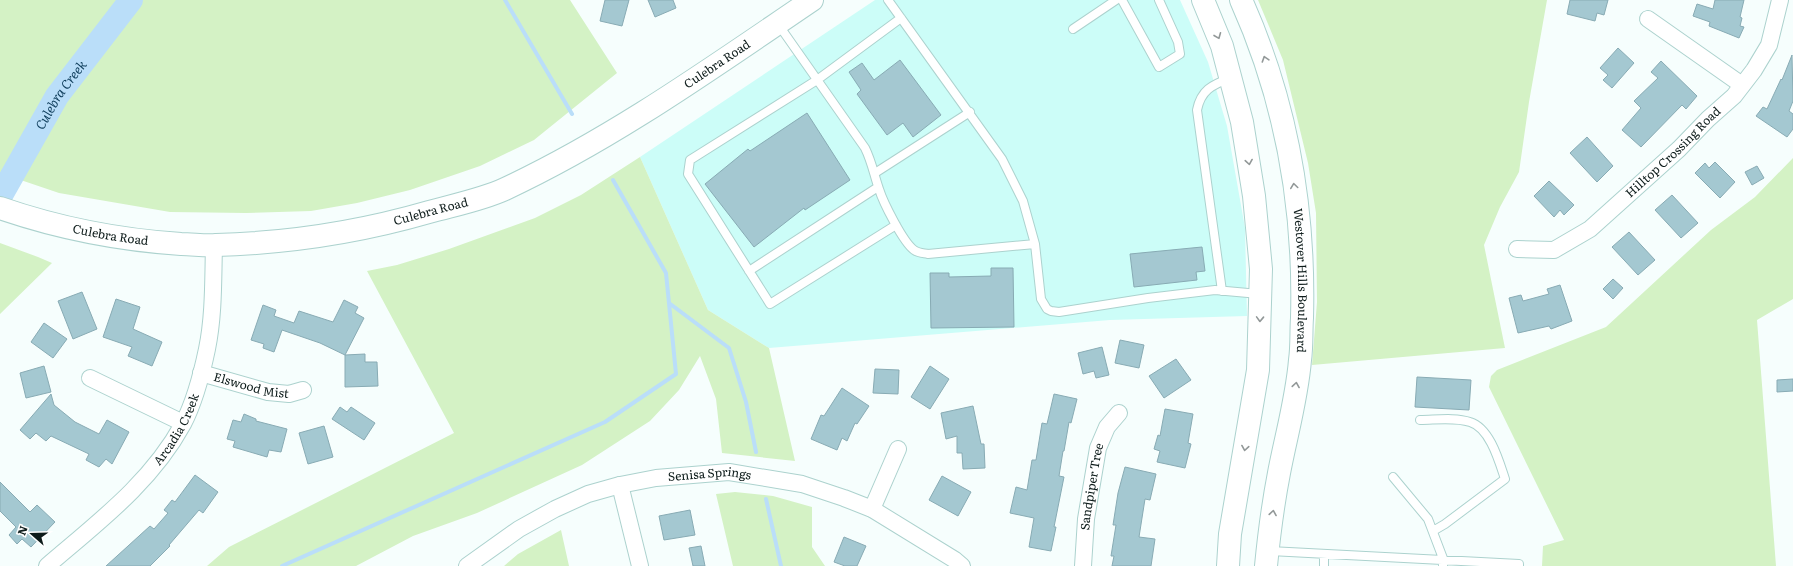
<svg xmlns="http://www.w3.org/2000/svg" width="1793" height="566" font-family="Literata,serif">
  <rect width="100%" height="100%" fill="#f6fefd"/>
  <path fill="#ccfdf8" d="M875,0h305l28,62 19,64 18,102 2,88 -137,4 -341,28 -61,-38 -68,-153z"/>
  <path fill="#d4f2c5" d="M0,0h570l47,73 -83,67 -54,26 -70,24 -53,13 -46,8 -65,2 -76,-1 -111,-19 -59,-20z
    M1258,0h289l-18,102 -10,70 -19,35 -16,38 21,103 -193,17 5,-63 -1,-89 -8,-50 -25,-103z
    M640,157l68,153 61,38 26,113 -73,-8 -6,-54 -16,-43 -21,34 -29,31 -68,44 -105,48 -64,23 -57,30h-149l22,-19 225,-114 -87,-162 30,-6 52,-16 86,-31 46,-23z
    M1793,158v141l-36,21 19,246h-234l1,-20 21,-6 -75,-153 2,-11 6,-6 109,-43 105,-97 44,-33z
    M0,243l38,14 14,6 -52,51z
    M735,492l38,4 39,11v40l13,19h-92l-17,-72z
    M561,530l8,36h-65l14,-12z"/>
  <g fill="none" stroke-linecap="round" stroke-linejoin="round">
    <path stroke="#badef9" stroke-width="4" d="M505,0l67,114
      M669,303l60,45 17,54 10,50
      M766,499l15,67
      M282,566l323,-144 71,-48 -10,-101 -53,-93"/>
    <path stroke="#badef9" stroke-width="24" id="s1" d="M0,197l57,-101 74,-96"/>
  </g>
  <path fill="#a4c8d1" stroke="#88abb4" d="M605,0h24l-7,26 -22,-5z
    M648,0h25l3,8 -21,9z
    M1570,0h38l-4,15 -7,-2 -2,8 -28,-7z
    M1715,0h29l-4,17 2,1 -2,8 4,1 -5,11 -30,-12 1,-4 -17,-6 4,-12 16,5z
    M1618,48l16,15 -22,25 -9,-8 5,-5 -8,-7z
    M1792,55l1,46 -4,10 4,3v15l-6,8 -31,-21 7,-9 4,2 14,-30 1,1z
    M900,60l41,55 -28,22 -10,-14 -16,12 -30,-41 4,-4 -12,-18 13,-9 12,17z
    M1661,61l36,35 -11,13 -4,-4 -41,42 -19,-17 19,-22 -7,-7 24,-23 -7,-6z
    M807,113l43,67 -45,30 -1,-2 -50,39 -49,-63 43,-35 2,2z
    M1587,137l26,29 -16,16 -27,-29z
    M1715,162l20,20 -15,16 -25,-25 10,-10 4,5z
    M1757,166l7,12 -12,7 -7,-13z
    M1549,181l25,24 -10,10 -4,-5 -6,7 -20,-21z
    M1672,195l26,28 -17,15 -26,-28z
    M1629,232l26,28 -17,15 -26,-28z
    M1202,247l3,24 -9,1 1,8 -63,7 -4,-33z
    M991,268h22l1,59 -83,1 -1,-55h19v4l42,-1z
    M1613,279l10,9 -10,11 -10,-10z
    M1560,285l12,36 -21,8 -2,-3 -31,7 -9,-35 12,-3 2,6 26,-7 -2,-5z
    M82,292l15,37 -24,10 -15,-38z
    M116,299l24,8 -7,22 29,13 -10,24 -24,-10 4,-9 -29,-10z
    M344,300l14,7 -3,6 9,5 -19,37 20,-1v8h12l1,24 -33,1v-32l-25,-12 -38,-13 -8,22 -11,-4 1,-4 -13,-4 12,-35 13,5 -2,6 20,7 5,-12 34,11z
    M44,323l23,16 -14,19 -22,-16z
    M1120,340l24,5 -5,23 -24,-5z
    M1102,347l7,28 -13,3 -2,-7 -11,3 -5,-21z
    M1176,359l15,21 -27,18 -15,-22z
    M44,366l7,26 -25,6 -6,-25z
    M930,366l19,13 -19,30 -19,-12z
    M875,369l24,1 -1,24 -25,-1z
    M1417,377l54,3 -2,30 -54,-3z
    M1793,379v12l-16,1v-12z
    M842,388l27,18 -12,18 -2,-1 -8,18 -5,-3 -5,12 -26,-11 10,-24 3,1z
    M51,394l3,11 21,17 24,12 8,-14 22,12 -17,32 -6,-5 -7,8 -13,-7 3,-6 -38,-18 -5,5 -10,-8 -6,6 -10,-9z
    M1054,394l23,5 -6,24 -2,-1 -5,29h-1l-4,25 5,1 -10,50h2l-5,24 -22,-4 5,-29 -24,-5 6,-26 11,3 5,-30h4l6,-37 5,1z
    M973,406l8,38h3l1,24 -22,1 -1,-16h-5v-17l-11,3 -5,-26z
    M340,407l7,5 4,-5 24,16 -11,17 -32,-21z
    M1165,409l28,5 -5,29 3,1 -6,24 -28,-6 3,-11 -6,-2 4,-14 2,1z
    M244,414l12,5v2l31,8 -6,23 -12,-2 -2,7 -34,-10 2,-6 -8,-2 6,-19 8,2z
    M324,426l9,31 -25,7 -9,-31z
    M1125,467l31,7 -6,26 -5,-1 -6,38 16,2 -4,27h-39l2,-10h-3l5,-31h-3l5,-32z
    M195,475l23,17 -15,21 -4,-3 -30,35 1,1 -20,20h-44l44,-40 4,3 14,-16 -4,-3 8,-10 3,2z
    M942,476l29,16 -13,24 -29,-16z
    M0,482l30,30 7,-7 18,17 -24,25 -9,-8 -5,5 -8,-9 7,-8 -16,-16z
    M690,510l5,25 -31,5 -5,-24z
    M844,537l22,9 -9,20h-12l-11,-4z
    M701,546l4,20h-12l-4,-18z"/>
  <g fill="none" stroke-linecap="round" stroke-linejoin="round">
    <defs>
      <path id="lane" d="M888,0l114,159 21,42 12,43 6,55 6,10 4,2 8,1 89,-14 67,-8 44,4
        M1122,0l37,67 21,-13 -2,-12 -19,-42
        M778,24l87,124c7,14 9,27 14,41 4,13 24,53 35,61 4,3 9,3 14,4l107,-10
        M1073,29l43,-29
        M875,173l95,-61
        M896,225l-126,79 -82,-130 2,-14 127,-80 84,-62
        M749,271l129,-84
        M1222,291l-25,-181c4,-20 15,-25 33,-32
        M1420,420c15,0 35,-3 50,2 20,6 29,39 35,57l-60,45 -12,7
        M1393,477l35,42 16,42 -1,4
        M1268,551l251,13v2
        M1324,566v-12"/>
      <g id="street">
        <path d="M1648,19l94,66"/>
        <path id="s2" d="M1517,249l37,1 36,-21 89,-80 29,-30 26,-23 20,-26 15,-25 11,-45"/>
        <path id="s3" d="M201,373l67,19 21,2 14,-4"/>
        <path d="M90,378l93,45"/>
        <path d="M620,485l20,81"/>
        <path d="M872,509l26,-60"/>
        <path id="s4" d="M47,566c50,-43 104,-83 136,-142 12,-23 19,-51 24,-75 7,-34 6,-70 7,-103"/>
        <path id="s5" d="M467,566l52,-37 36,-20 33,-15 32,-9 36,-7 73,-6 73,12 42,14 28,11 83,51 7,6"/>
        <path id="s6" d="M1083,566l3,-47 12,-71 9,-21 12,-14"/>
      </g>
      <g id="secondary">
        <path d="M1203,0l19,46 20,76 12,74 7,73 -3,101 -28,164 -2,32"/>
        <path id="s7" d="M1241,0c45,100 64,209 61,318 -1,14 0,28 -2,42 -3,38 -14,76 -21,113 -6,31 -10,62 -13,93"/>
        <path id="s8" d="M0,208c58,20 119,32 181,36 12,0 24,2 35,1 72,-2 144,-13 213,-33 25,-7 52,-12 76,-23 109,-51 208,-122 307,-189"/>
      </g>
    </defs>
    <use href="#lane" stroke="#acd2ce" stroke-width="10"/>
    <use href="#street" stroke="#acd2ce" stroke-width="18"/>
    <use href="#secondary" stroke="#acd2ce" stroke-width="24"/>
    <use href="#lane" stroke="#fff" stroke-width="8"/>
    <use href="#street" stroke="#fff" stroke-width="16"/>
    <use href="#secondary" stroke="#fff" stroke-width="22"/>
  </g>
  <defs><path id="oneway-chevron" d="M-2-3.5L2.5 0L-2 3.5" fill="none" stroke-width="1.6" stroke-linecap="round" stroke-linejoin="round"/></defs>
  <g stroke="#929898">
    <use href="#oneway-chevron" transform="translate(1218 36) rotate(68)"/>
    <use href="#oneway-chevron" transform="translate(1265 59) rotate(-108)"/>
    <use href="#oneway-chevron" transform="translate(1249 162) rotate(81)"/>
    <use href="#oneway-chevron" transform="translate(1294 186) rotate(-98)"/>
    <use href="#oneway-chevron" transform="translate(1260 319) rotate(92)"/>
    <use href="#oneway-chevron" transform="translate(1296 385) rotate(-81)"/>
    <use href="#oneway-chevron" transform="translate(1245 448) rotate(99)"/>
    <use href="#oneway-chevron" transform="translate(1273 513) rotate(-81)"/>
  </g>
  <g text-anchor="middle" stroke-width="3" stroke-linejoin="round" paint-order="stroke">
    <g font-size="12" fill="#0d1b1a" stroke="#fff">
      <text dy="4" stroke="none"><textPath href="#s8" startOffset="762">Culebra Road</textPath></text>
      <text dy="4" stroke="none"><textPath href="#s2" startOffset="192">Hilltop Crossing Road</textPath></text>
      <text dy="4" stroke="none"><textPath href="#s8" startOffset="438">Culebra Road</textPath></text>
      <text dy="4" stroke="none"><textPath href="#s8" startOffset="114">Culebra Road</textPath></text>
      <text dy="4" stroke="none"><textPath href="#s7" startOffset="289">Westover Hills Boulevard</textPath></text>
      <text dy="4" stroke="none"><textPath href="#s3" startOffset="52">Elswood Mist</textPath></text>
      <text dy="4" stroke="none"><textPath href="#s4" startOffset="190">Arcadia Creek</textPath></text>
      <text dy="4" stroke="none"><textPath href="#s5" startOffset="265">Senisa Springs</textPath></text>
      <text dy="4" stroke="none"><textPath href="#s6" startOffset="80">Sandpiper Tree</textPath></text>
    </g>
    <g font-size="13" font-style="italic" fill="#0e3d5b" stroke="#fff">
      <text dy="5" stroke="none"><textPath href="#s1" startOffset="119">Culebra Creek</textPath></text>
    </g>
  </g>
  <g transform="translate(32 534) rotate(290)" stroke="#ffffff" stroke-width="3" paint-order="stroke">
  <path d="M0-3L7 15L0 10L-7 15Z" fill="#0d1b1a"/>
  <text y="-6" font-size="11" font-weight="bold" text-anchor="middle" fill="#0d1b1a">N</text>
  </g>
</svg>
